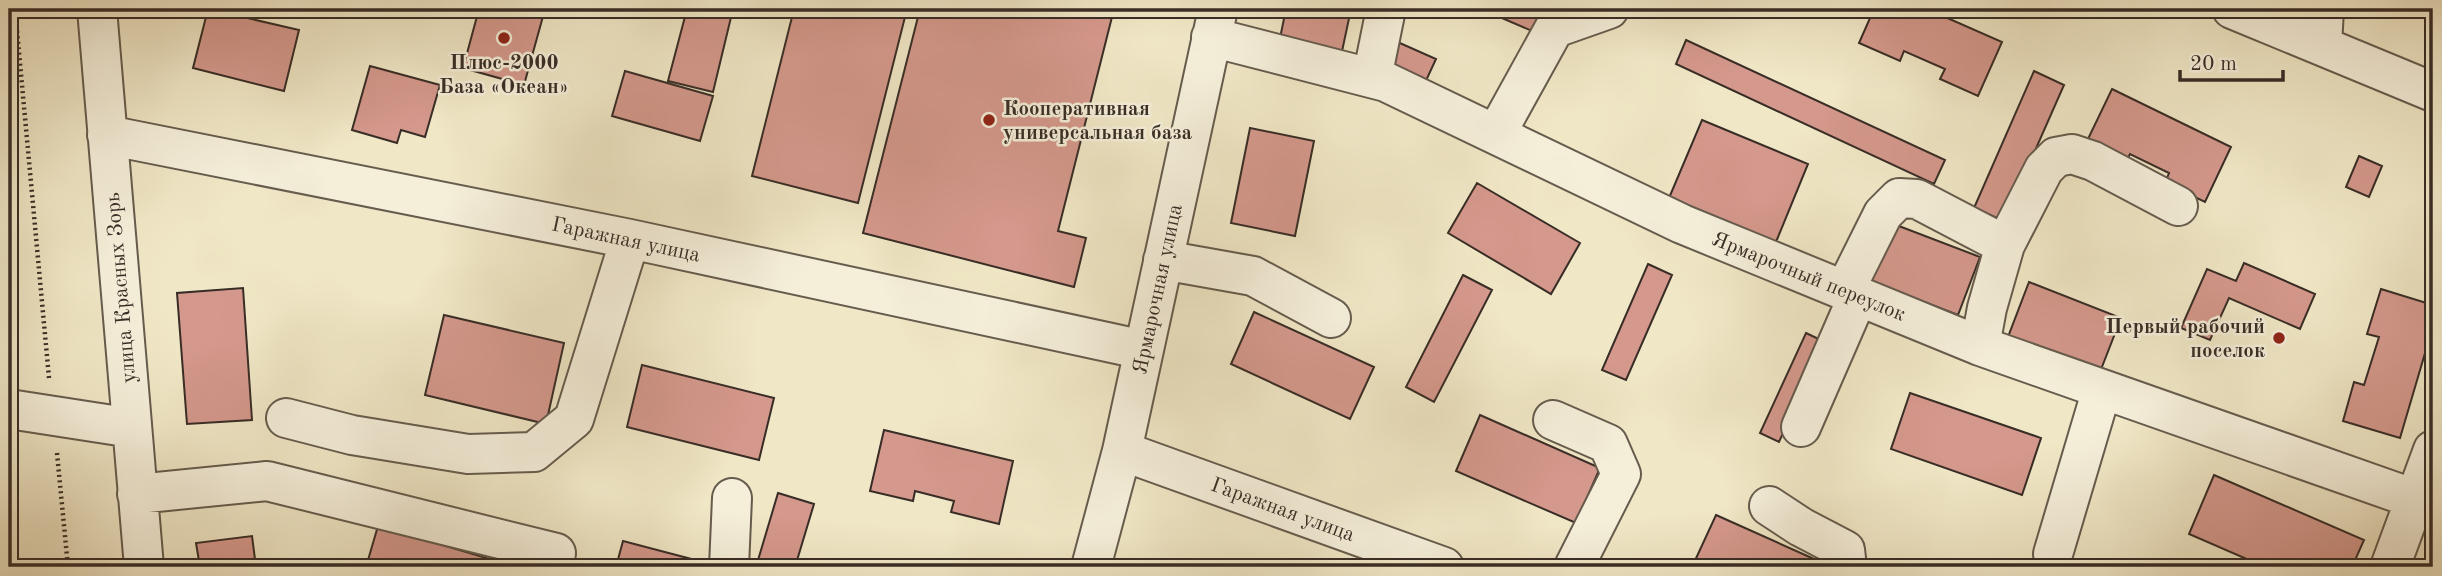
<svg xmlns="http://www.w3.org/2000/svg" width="2442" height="576" font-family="'Old Standard TT',serif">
  <rect width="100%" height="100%" fill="#f0e7c6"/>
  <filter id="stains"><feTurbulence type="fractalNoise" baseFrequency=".00286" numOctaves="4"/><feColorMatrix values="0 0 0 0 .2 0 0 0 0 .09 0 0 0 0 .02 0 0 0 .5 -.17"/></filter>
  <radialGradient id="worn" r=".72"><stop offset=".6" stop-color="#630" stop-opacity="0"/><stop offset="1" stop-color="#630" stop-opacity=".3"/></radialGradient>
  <path fill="#d4988c" stroke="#382d26" stroke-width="2" d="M208,9l91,21 -15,61 -91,-23z
    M479,9h66l-21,76 -61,-17z
    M687,9h46l-20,83 -45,-11z
    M794,9h113l-49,194 -106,-27z
    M920,9h194l-56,222 28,7 -12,49 -211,-54z
    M1286,9h65l-10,47 -62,-13z
    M1481,9h69l-11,25z
    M1874,9h53l75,33 -24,54 -38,-17 5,-10 -41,-18 -4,10 -41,-18z
    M1393,40l43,19 -12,26 -43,-19z
    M1686,40l259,120 -11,24 -258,-120z
    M370,66l70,19 -15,52 -24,-7 -4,13 -45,-13z
    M625,71l88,25 -13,45 -88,-25z
    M2034,71l30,14 -60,136 -30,-13z
    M2112,89l119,58 -26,55 -40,-19 4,-10 -39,-19 -3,6 -40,-19z
    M1702,120l106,44 -32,78 -107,-44z
    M1250,128l64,13 -19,95 -64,-13z
    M2359,156l23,10 -13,31 -23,-10z
    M1477,183l103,60 -29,51 -103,-61z
    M1891,223l89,34 -22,58 -89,-34z
    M2244,263l71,31 -15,35 -71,-31 -19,42 -29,-12 26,-59 29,12z
    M1648,264l24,11 -46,105 -24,-10z
    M1463,275l29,15 -58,112 -28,-15z
    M2029,282l92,36 -21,54 -92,-35z
    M243,288l9,132 -65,4 -10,-131z
    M2381,289l52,16v21l-33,112 -57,-17 11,-39 10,3 15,-48 -12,-3z
    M1254,312l120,55 -24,52 -119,-55z
    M444,315l120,28 -18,81 -121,-29z
    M1806,333l19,9 -46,100 -19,-9z
    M642,365l132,33 -15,62 -132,-33z
    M1910,393l131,45 -19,57 -131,-46z
    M1480,415l120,53 -24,55 -120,-52z
    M884,430l129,31 -14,63 -48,-12 3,-11 -39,-10 -2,10 -43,-10z
    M2214,475l150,65 -12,27h-87l-76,-33z
    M778,493l36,11 -19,63h-39z
    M1716,515l116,52h-140z
    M378,526l139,41h-151z
    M252,536l4,31h-56l-4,-24z
    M623,541l76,20 -2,6h-81z"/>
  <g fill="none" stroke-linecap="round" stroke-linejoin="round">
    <defs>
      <path id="minor" d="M97,9l47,558
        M2232,9l201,83
        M1555,28l54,-19
        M1211,37l175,45 296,142 298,122 435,153
        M2322,46l2,-37
        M1372,78l14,-69
        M1496,134l69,-125
        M107,135l523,104 514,111
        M1163,260l90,16 78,42
        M1845,290l38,-76 16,-16 18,1 88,46 39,-76 12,-12 16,-3 21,7 85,45
        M1980,346l7,-38 18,-63
        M9,409l123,19
        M286,418l66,17 116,19 66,-2 40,-33 56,-180
        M1553,420l55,24 13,30 -47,93
        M1801,427l57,-131
        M1122,451l322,116
        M137,494l130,-13 289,72 -3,14
        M1769,506l32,21 44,23 2,17
        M2053,554l49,-165
        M729,567l3,-69
        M1091,567l31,-116 96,-442
        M2390,567l43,-117"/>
    </defs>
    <use href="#minor" stroke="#665c4e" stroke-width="42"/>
    <path stroke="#382d26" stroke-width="4.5" stroke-dasharray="2 3.5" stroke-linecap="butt" d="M15,9l34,369
      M57,453l11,114"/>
    <use href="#minor" stroke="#f5efda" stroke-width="38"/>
  </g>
  <g fill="#8f2418" stroke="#f5efda" stroke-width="2.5">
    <circle cx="504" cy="38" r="7"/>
    <circle cx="989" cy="120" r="7"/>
    <circle cx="2279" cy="338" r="7"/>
  </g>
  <g text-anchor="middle" stroke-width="5" stroke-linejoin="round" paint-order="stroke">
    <g font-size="21" font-weight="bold" fill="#382d26" stroke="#f5efda">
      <text x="504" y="69">Плюс-2000<tspan x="504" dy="24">База «Океан»</tspan></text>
      <text x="1003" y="115" text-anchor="start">Кооперативная<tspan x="1003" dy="24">универсальная база</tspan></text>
      <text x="2265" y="333" text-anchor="end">Первый рабочий<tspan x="2265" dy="24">поселок</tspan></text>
    </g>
    <g font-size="21" fill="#382d26" stroke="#f5efda">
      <text transform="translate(626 239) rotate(12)" y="7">Гаражная улица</text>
      <text transform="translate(1809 276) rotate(22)" y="7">Ярмарочный переулок</text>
      <text transform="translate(120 288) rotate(-95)" y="7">улица Красных Зорь</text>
      <text transform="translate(1157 289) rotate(-78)" y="7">Ярмарочная улица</text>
      <text transform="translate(1283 509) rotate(20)" y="7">Гаражная улица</text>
    </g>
  </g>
  <rect width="2442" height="576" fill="none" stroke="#f0e7c6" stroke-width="35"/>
  <rect x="10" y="10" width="2421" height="555" fill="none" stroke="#382d26" stroke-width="3.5"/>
  <rect x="18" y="18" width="2407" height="541" fill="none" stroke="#382d26" stroke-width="2"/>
  <path d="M2180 70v10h103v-10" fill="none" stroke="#382d26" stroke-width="3.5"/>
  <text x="2190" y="70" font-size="21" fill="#382d26" stroke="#f5efda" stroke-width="5" paint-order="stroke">20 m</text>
  <rect width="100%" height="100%" filter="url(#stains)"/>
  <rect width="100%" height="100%" fill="url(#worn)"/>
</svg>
